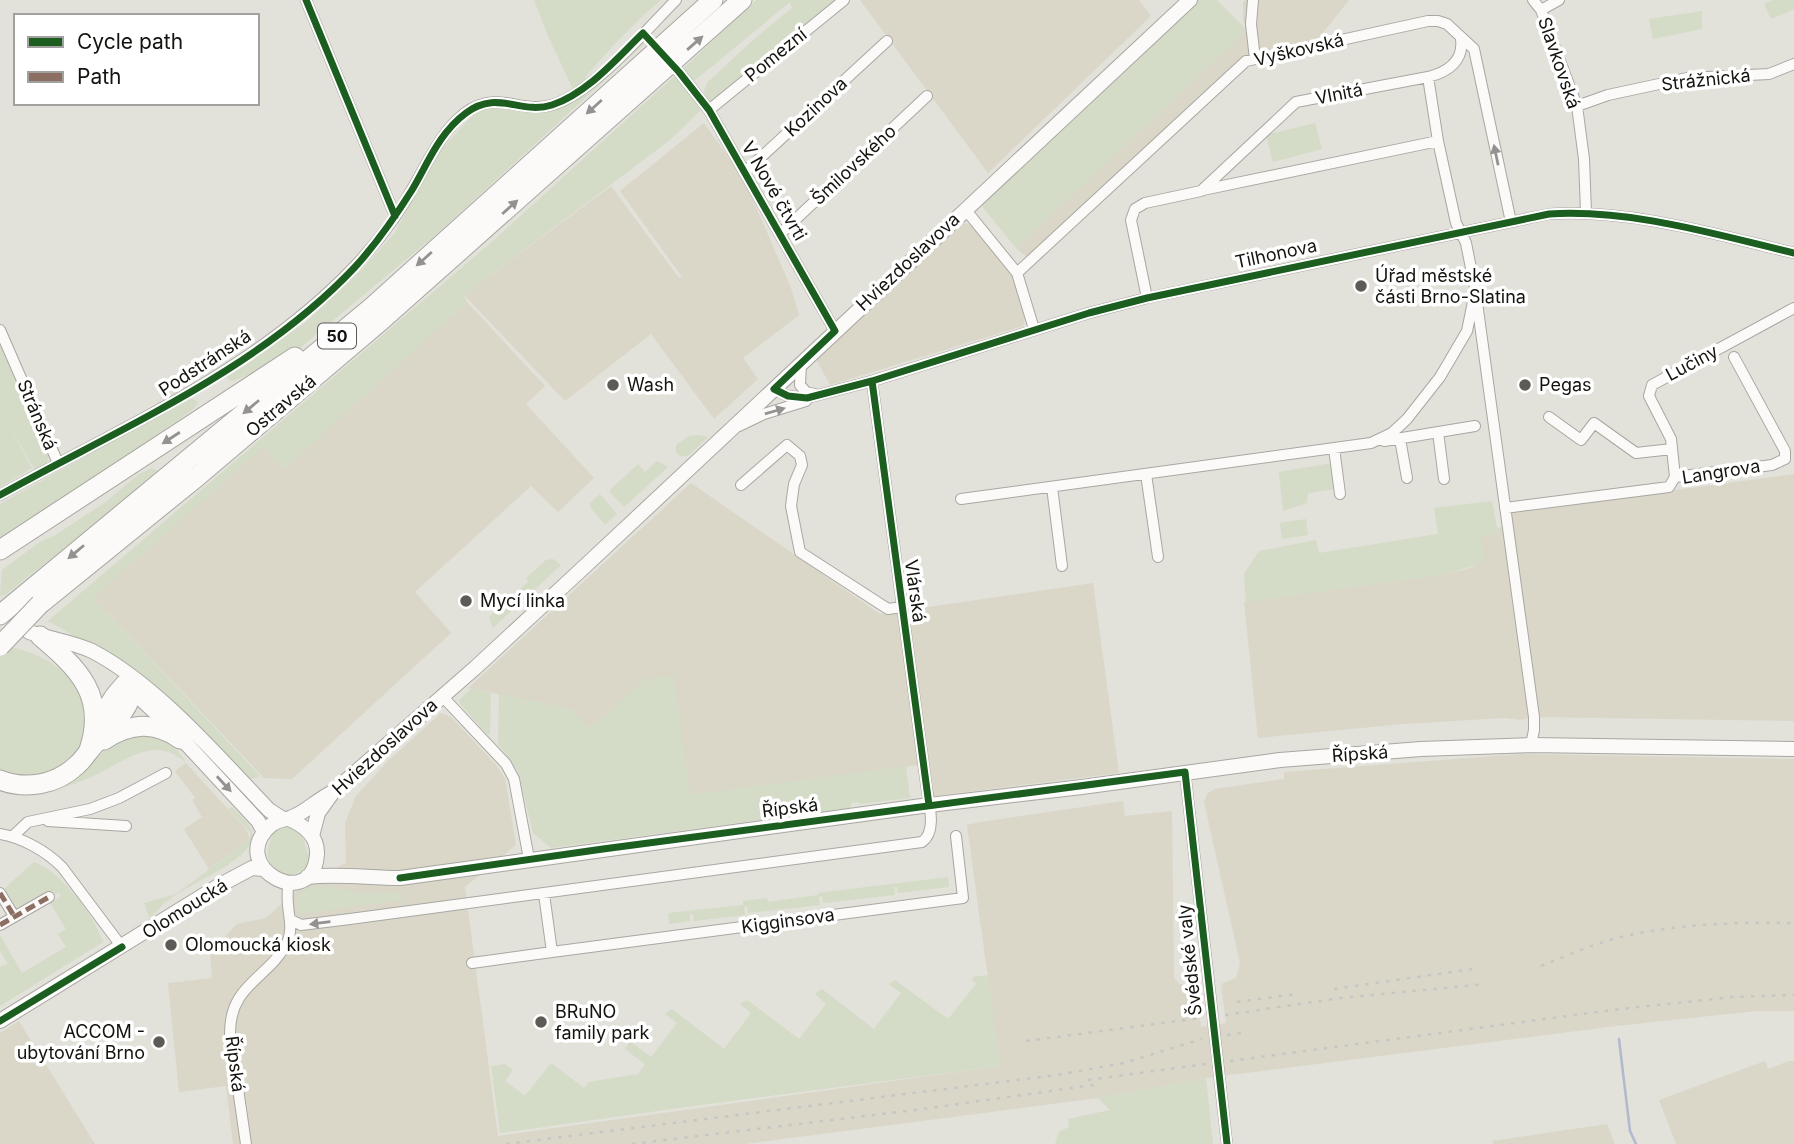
<svg xmlns="http://www.w3.org/2000/svg" width="1794" height="1144" font-family="Inter,sans-serif">
  <rect width="100%" height="100%" fill="#e2e1da"/>
  <path fill="#dad7c9" d="M860,0h279l12,16 -163,157z
    M1246,0h103l-31,39 -75,29 -209,195 -18,-15 231,-218 -4,-9v-19z
    M704,123l40,56 47,109 8,27 -56,43 15,21 -44,40 -63,-85 -86,67 -101,-106 147,-109 68,92 3,-1 -62,-86z
    M962,222l9,3 42,50 12,43 -2,8 -193,59 -15,-28z
    M467,302l78,84 -19,18 68,74 -36,34 -27,-26 -116,106 36,41 -159,146 -28,-1 -171,-180 170,-152 21,23z
    M1794,474v247l-260,-4 -13,3 -16,-2 -102,6 -145,14 -14,-136 202,-28 21,-5 14,-6v-28l17,-2 -1,-5 16,-3 -1,-13z
    M691,483l189,131 213,-31 26,190 -186,23 -7,-32 -236,31 -45,-116 -55,50 -19,-20 -103,-21z
    M441,713l10,4 45,48 9,13 11,67 -51,42 33,249 502,-70 -33,-241 13,-3 143,-21 2,15 47,-5 2,167 6,6 16,3 5,40 25,-4 -5,-39 15,-6 4,-15 -36,-161 3,-8 7,-5 70,-10v-7l237,-18 273,5v252h-38l-140,15 -410,52 -108,20 -353,46h-512l-7,-58 -47,6 -11,-109 44,-5 -2,-25 27,-29 29,-6 35,-32 45,-23 -1,-40 11,-27 31,-34z
    M186,763l60,66 4,10 -41,30 -25,-40 18,-12 -10,-17 3,-2 -20,-27z
    M19,1021l55,89 21,34h-95v-111z
    M1765,1061l3,8 21,-8h5v83h-118l-17,-44z
    M1607,1124l8,20h-122l-1,-3z"/>
  <path fill="#d4dbc6" d="M534,0h127c-28,23 -52,50 -76,77l2,3 -14,9 -24,-51z
    M756,0h83l-130,104 -5,-13 3,-8 46,-43 39,-32 -2,-6 -97,80 -10,-13z
    M1197,0h20l30,30 -231,218 -35,-43z
    M1773,0h21v9l-23,10 -7,-15z
    M1702,11v18l-49,10 -4,-20z
    M642,41l3,2 -207,190 -138,115 -38,22 -30,11 -7,-5 80,-53 54,-51 35,-38 44,-81 35,-38 22,-11 74,-3z
    M676,75l25,35 -31,30 -206,155 3,7 -183,167 -21,-22 -170,151 167,178 -11,4 -131,-119 -70,-40 446,-381z
    M1315,123l7,26 -49,13 -7,-27z
    M0,345l49,111 -3,8 -11,6 -27,-46 24,44 -32,19z
    M190,398l9,4 -7,8 -78,55 -114,74v-35z
    M699,435l9,2 -20,19h-8l-4,-4v-7l13,-9z
    M657,461l11,6 -44,40 -15,-16 29,-27 7,8z
    M1332,463l4,26 -28,4 -1,10 -24,8 -4,-39z
    M152,468l7,4 -154,123 -5,1 2,-26 38,-28 14,-6 49,-32 36,-30z
    M600,494l17,20 -12,11 -15,-18v-4z
    M1492,501l6,32 -17,3 4,26 -39,12 -200,28 -2,-28 15,-23 57,-11 3,13 119,-19 -4,-26z
    M1306,519l2,16 -26,4 -2,-16z
    M553,559l8,6 -68,63 -4,-11 39,-35 -2,-4 20,-18z
    M11,647c36,9 62,24 73,60h5l-2,30 -10,18 -34,23 -43,-5v-116z
    M674,675l16,120 216,-29 4,32 -50,6 -2,-2 -7,1v5l-300,40 -18,-15 -15,-62 -20,-27 1,-50 72,15 19,20 55,-50z
    M471,689l20,4 -1,41h-3l-26,-29 -2,-5z
    M146,735c16,3 32,12 40,28 -31,-28 -57,-4 -87,10 -15,8 -31,13 -47,18 9,-5 20,-10 28,-17 23,-21 33,-37 66,-39z
    M232,807c6,7 18,16 20,25 5,29 -67,51 -85,70l-1,-1 -13,14 -27,17 23,-15 -5,-14 32,-9 74,-55v-7l-22,-23z
    M290,826c19,11 12,20 21,34 -10,19 -36,20 -43,-2 -2,-10 4,-18 4,-27l8,-4z
    M34,862c27,9 60,54 69,80l-103,64v-39l8,-3 -8,-13v-16l22,38 44,-26 -8,-13 8,-5 -16,-26 2,-1 -2,-5 2,-1 3,4 6,-4 -2,-4 -4,2 -2,-3 -36,19 -13,-21z
    M948,877l1,10 -51,6 -1,-6h-3l1,8 -72,8 -1,-7 -3,1 1,8 -72,8 -1,-7 -3,1 1,8 -51,6 -1,-7h-3v7l-21,3 -1,-11 75,-8v-4l24,-3 1,4 50,-7v-2z
    M318,886l41,7 40,-1 3,1 1,7 -106,14 1,-18 8,-7z
    M988,975l12,91 -307,40 -193,27 -9,-67 14,-2 8,6 -8,11 20,15 26,-33 33,25 5,-6 49,-8 7,-10 -20,-15 5,-8 21,16 26,-34 -12,-9 7,-5 52,40 27,-36 -11,-9 7,-4 52,39 27,-35 -11,-10 7,-5 52,40 27,-36 -12,-9 6,-4 53,39 28,-35 -4,-4 1,-3z
    M1206,1078l7,66h-158l4,-12 10,-5 -1,-8 42,-9 -12,-12z"/>
  <g fill="none" stroke-linecap="round" stroke-linejoin="round">
    <path stroke="#b0bacf" stroke-width="2.5" d="M1619,1039l11,92 6,13"/>
    <defs>
      <path id="street" d="M306,0l89,216
        M1253,0l-2,24 4,35
        M1533,0l8,10 36,96 7,53 2,53
        M1541,10l18,-10
        M679,72l30,38 126,221
        M1428,77c20,-5 36,-16 33,-38
        M1577,106l31,-11 79,-17 82,-4 25,-10
        M709,110l135,-110
        M745,172l142,-131
        M1203,190l235,-49
        M965,209l52,64 17,56
        M781,233l146,-137
        M1017,273l229,-212 182,-40h10l9,3 27,25 37,173
        M1147,298l-16,-78 4,-11 10,-6 56,-12 95,-89 132,-25 10,64 18,82 10,20 9,45 59,429v13l-3,15
        M0,330l58,133
        M801,363l-1,22 6,7 9,2
        M774,389l14,7 19,2 65,-17 217,-68 58,-15 402,-84c82,-5 165,20 245,39
        M1549,417l32,23 13,-17 42,30 36,-4
        M739,426l25,-12 42,-13
        M1438,432l6,47
        M1400,439l7,39
        M1384,441l91,-15
        M1334,448l6,46
        M1146,474l12,83
        M1675,477l-4,-38 -22,-43 3,-11 142,-77
        M741,485l46,-40 13,11 2,9 -8,19 -3,22 9,46 88,57 14,-2
        M1052,487l10,79
        M0,495c122,-68 256,-125 354,-228 23,-24 44,-52 60,-81 15,-26 27,-54 51,-73 32,-24 55,1 87,-8 41,-12 93,-74 124,-105
        M961,499l410,-56 21,-10 15,-14 33,-42 27,-46 7,-34
        M1505,508l164,-21 6,-10 97,-12 13,-6v-8l-51,-94
        M442,696l64,68 8,15 15,80
        M1185,772l22,194
        M48,821l78,5
        M0,834c23,4 46,17 62,33l60,80
        M13,836l15,-14 62,-13 29,-11 47,-25
        M0,893l14,23
        M544,894l8,58 411,-54 -7,-62
        M291,920l10,5 49,-6 572,-77c16,-11 6,-41 4,-59l-54,-402
        M0,925l49,-28
        M472,963l80,-11
        M246,1144l-16,-111c0,-49 38,-54 57,-90 6,-13 2,-25 1,-38 -1,-7 0,-15 0,-22"/>
      <path id="secondary" d="M29,632c21,7 43,10 63,19 64,33 127,107 177,159l14,9
        M129,688l39,36 90,97 6,11
        M289,819c14,6 29,17 28,35 -4,61 -93,12 -46,-29 6,-5 12,-5 19,-7 15,-5 27,-18 41,-25
        M312,836l6,-23 15,-21 142,-124 108,-100 607,-568
        M307,877c30,-4 62,1 93,1l529,-73 153,-18 198,-27 141,-11 110,-4 263,4
        M0,1021l220,-136 32,-17 11,1"/>
      <path id="highway" d="M0,550l295,-193
        M40,604l158,-128 185,-157 359,-319
        M0,615l372,-308 341,-307
        M40,636c39,33 67,60 49,114
        M95,727l19,-30 11,-13
        M104,740c26,-17 51,-19 76,-1
        M0,780c26,10 56,5 77,-15 7,-6 11,-14 18,-21 15,-15 32,-32 38,-53"/>
    </defs>
    <use href="#street" stroke="#a8a7a2" stroke-width="12"/>
    <use href="#secondary" stroke="#a8a7a2" stroke-width="16"/>
    <use href="#highway" stroke="#a8a7a2" stroke-width="21"/>
    <use href="#street" stroke="#fbfaf9" stroke-width="10"/>
    <use href="#secondary" stroke="#fbfaf9" stroke-width="14"/>
    <use href="#highway" stroke="#fbfaf9" stroke-width="19"/>
    <path stroke="#c7c6c4" stroke-width="2.5" stroke-dasharray="3.5 7" stroke-linecap="butt" d="M1541,966c25,-10 50,-21 76,-28 56,-14 120,-16 177,-15
      M1334,989l138,-20
      M1237,1002l59,-8
      M1225,1015l115,-17 145,-14
      M1227,1035l19,-3
      M1026,1041l174,-23
      M1230,1061l390,-52 113,-12 61,-2
      M1088,1080l118,-16
      M506,1144l551,-69 67,-12 78,-24
      M632,1144l291,-35 177,-25"/>
    <defs>
      <path id="street-bridge" d="M1207,966l20,178"/>
      <path id="highway-bridge" d="M0,646l40,-42"/>
    </defs>
    <use href="#street-bridge" stroke="#a8a7a2" stroke-width="12" stroke-linecap="butt"/>
    <use href="#highway-bridge" stroke="#a8a7a2" stroke-width="21" stroke-linecap="butt"/>
    <use href="#street-bridge" stroke="#fbfaf9" stroke-width="10"/>
    <use href="#highway-bridge" stroke="#fbfaf9" stroke-width="19"/>
    <path stroke="#8d6e63" stroke-width="5" stroke-dasharray="10 5" stroke-linecap="butt" d="M0,893l14,23
      M0,925l49,-28"/>
    <defs>
      <path id="cycleway" d="M306,0l89,216
        M872,381l57,424
        M0,495c122,-68 257,-124 355,-228 21,-23 40,-50 57,-77 16,-27 27,-57 54,-77 31,-24 54,2 86,-8 36,-12 65,-47 91,-72l36,39 30,38 126,221 -61,58 14,7 19,2 65,-17 217,-68 58,-15 402,-84c82,-5 165,20 245,39
        M400,878l203,-29 582,-77 42,372
        M0,1021l122,-74"/>
    </defs>
    <use href="#cycleway" stroke="#fff" stroke-width="11"/>
    <use href="#cycleway" stroke="#1b5e20" stroke-width="7"/>
  </g>
  <defs><path id="oneway-solid" d="M-6-.8H1V-3.2L6.5 0L1 3.2V.8H-6Z" transform="scale(1.75)"/></defs>
  <g fill="#939290">
    <use href="#oneway-solid" transform="translate(695 43) rotate(-41)"/>
    <use href="#oneway-solid" transform="translate(594 107) rotate(138)"/>
    <use href="#oneway-solid" transform="translate(1496 155) rotate(-102)"/>
    <use href="#oneway-solid" transform="translate(510 207) rotate(-42)"/>
    <use href="#oneway-solid" transform="translate(424 259) rotate(138)"/>
    <use href="#oneway-solid" transform="translate(251 407) rotate(140)"/>
    <use href="#oneway-solid" transform="translate(775 411) rotate(-16)"/>
    <use href="#oneway-solid" transform="translate(171 438) rotate(147)"/>
    <use href="#oneway-solid" transform="translate(76 552) rotate(140)"/>
    <use href="#oneway-solid" transform="translate(224 784) rotate(47)"/>
    <use href="#oneway-solid" transform="translate(320 923) rotate(173)"/>
  </g>
  <g fill="#5c5b56" stroke="#fff" stroke-width="2.5">
    <circle cx="1361" cy="286" r="7"/>
    <circle cx="613" cy="385" r="7"/>
    <circle cx="1525" cy="385" r="7"/>
    <circle cx="466" cy="601" r="7"/>
    <circle cx="171" cy="945" r="7"/>
    <circle cx="541" cy="1022" r="7"/>
    <circle cx="159" cy="1042" r="7"/>
  </g>
  <g text-anchor="middle" stroke-width="7" stroke-linejoin="round" paint-order="stroke">
    <rect fill="#fff" stroke="#5a5a57" stroke-width="2" x="318" y="323.5" width="38" height="25" rx="5"/>
    <g font-size="16" font-weight="bold" fill="#14130f">
      <text x="337" y="342">50</text>
    </g>
    <g font-size="18" fill="#14130f" stroke="#fff">
      <text transform="translate(1299 50) rotate(-13)" y="6">Vyškovská</text>
      <text transform="translate(776 55) rotate(-39)" y="6">Pomezní</text>
      <text transform="translate(1559 63) rotate(71)" y="6">Slavkovská</text>
      <text transform="translate(1706 80) rotate(-6)" y="6">Strážnická</text>
      <text transform="translate(1339 94) rotate(-11)" y="6">Vlnitá</text>
      <text transform="translate(816 107) rotate(-43)" y="6">Kozinova</text>
      <text transform="translate(854 165) rotate(-43)" y="6">Šmilovského</text>
      <text transform="translate(774 191) rotate(60)" y="6">V Nové čtvrti</text>
      <text transform="translate(1276 254) rotate(-12)" y="6">Tilhonova</text>
      <text transform="translate(908 262) rotate(-43)" y="6">Hviezdoslavova</text>
      <text transform="translate(205 363) rotate(-33)" y="6">Podstránská</text>
      <text transform="translate(1692 363) rotate(-28)" y="6">Lučiny</text>
      <text transform="translate(281 406) rotate(-40)" y="6">Ostravská</text>
      <text transform="translate(37 415) rotate(67)" y="6">Stránská</text>
      <text transform="translate(1721 472) rotate(-9)" y="6">Langrova</text>
      <text transform="translate(915 591) rotate(82)" y="6">Vlárská</text>
      <text transform="translate(385 747) rotate(-42)" y="6">Hviezdoslavova</text>
      <text transform="translate(1360 754) rotate(-4)" y="6">Řípská</text>
      <text transform="translate(790 808) rotate(-7)" y="6">Řípská</text>
      <text transform="translate(185 909) rotate(-32)" y="6">Olomoucká</text>
      <text transform="translate(788 921) rotate(-8)" y="6">Kigginsova</text>
      <text transform="translate(1190 960) rotate(-96)" y="6">Švédské valy</text>
      <text transform="translate(235 1064) rotate(83)" y="6">Řípská</text>
    </g>
    <g font-size="18" fill="#14130f" stroke="#fff" text-anchor="start">
      <text x="1375" y="282">Úřad městské<tspan x="1375" dy="21">části Brno-Slatina</tspan></text>
      <text x="627" y="391">Wash</text>
      <text x="1539" y="391">Pegas</text>
      <text x="480" y="607">Mycí linka</text>
      <text x="185" y="951">Olomoucká kiosk</text>
      <text x="555" y="1018">BRuNO<tspan x="555" dy="21">family park</tspan></text>
      <text x="145" y="1038" text-anchor="end">ACCOM -<tspan x="145" dy="21">ubytování Brno</tspan></text>
    </g>
  </g>
  <rect x="14" y="14" width="245" height="91" fill="#ffffff" stroke="#a1a19f" stroke-width="2"/>
  <rect x="28" y="37" width="35" height="10" fill="#1b5e20" stroke="#a1a19f" stroke-width="2"/>
  <text x="77" y="49" font-size="21" fill="#14130f">Cycle path</text>
  <rect x="28" y="72" width="35" height="10" fill="#8d6e63" stroke="#a1a19f" stroke-width="2"/>
  <text x="77" y="84" font-size="21" fill="#14130f">Path</text>
</svg>
